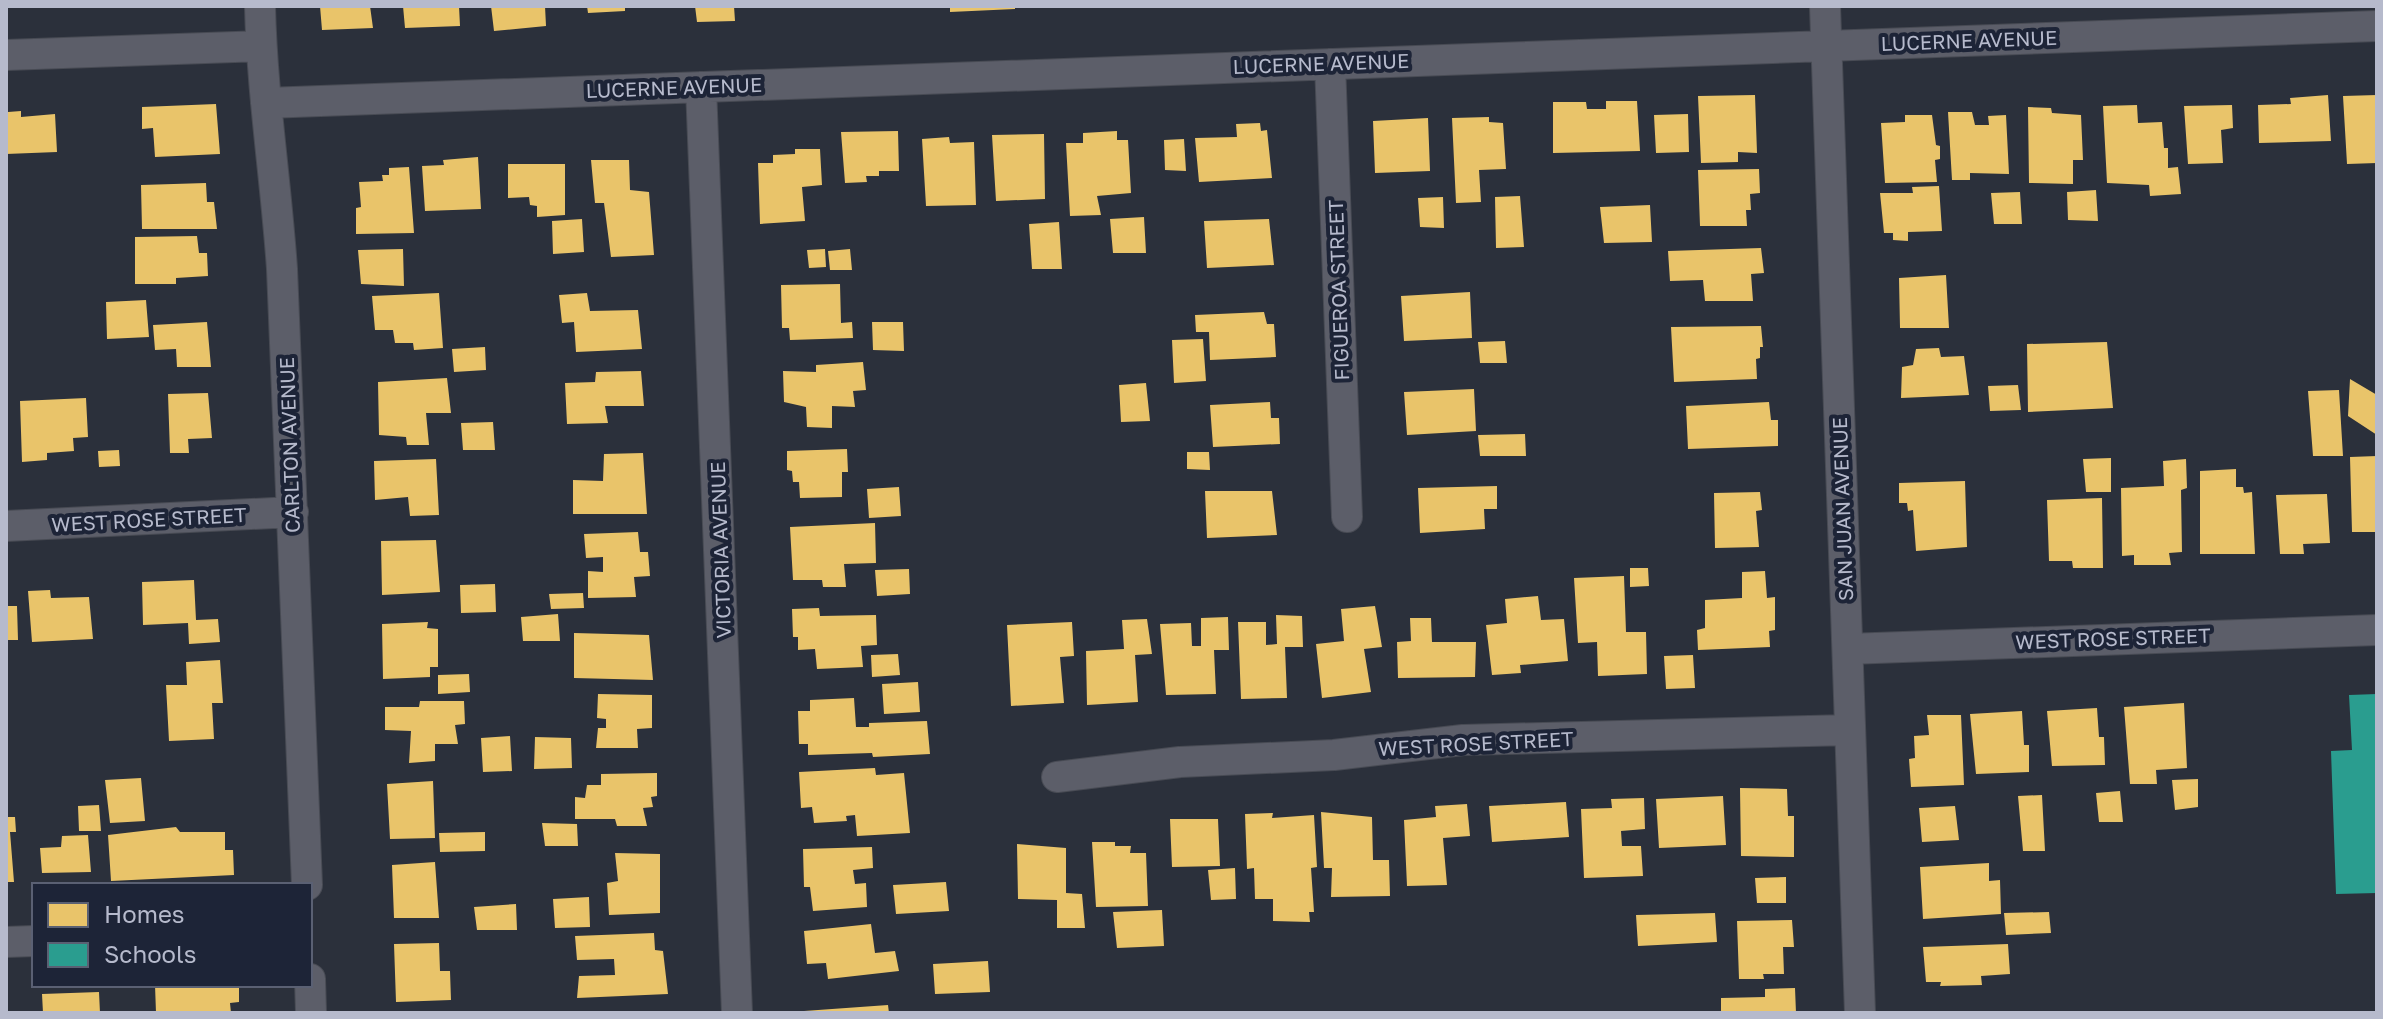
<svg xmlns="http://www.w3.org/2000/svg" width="2383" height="1019" font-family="'Golos Text',sans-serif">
  <rect width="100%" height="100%" fill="#2b303b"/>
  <path fill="#e9c46a" d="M320,6h50l3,22 -51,2z
    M403,6h56l1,20 -55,2z
    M491,6h54l1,20 -52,5z
    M587,6h38v5l-37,2z
    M695,6h39l1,15 -38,1z
    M950,6h65v3l-65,3z
    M1755,95l2,58 -19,-1v10l-37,1 -3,-67z
    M2328,95l3,46 -72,2 -1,-38 33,-1 -1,-6z
    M2377,95v68l-30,1 -4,-68z
    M1606,101h31l3,50 -87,2v-51h33l1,7h19z
    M216,104l4,50 -65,3 -2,-29 -11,1v-22z
    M2137,105l1,18 24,-1 2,26h4v20l10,-1 3,27 -31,2 -1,-11 -42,-2 -4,-77z
    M2232,105l1,23 -12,2 2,33 -35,1 -4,-58z
    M2028,107l23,1 1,5 29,2 2,45h-10v24l-44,-1z
    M21,111v6l34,-3 2,38 -51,2 2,-42z
    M1948,112h24l3,13h14l-1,-9 18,-1 3,59 -39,-1v7h-18z
    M1688,114l1,38 -33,1 -2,-38z
    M1905,115h27l4,30 4,1v13l-5,1 2,22 -52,1 -4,-60 24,-1z
    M1489,117v5l14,1 3,46 -27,1 2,32 -25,1 -4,-85z
    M1428,118l2,53 -55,2 -2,-52z
    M1260,123l1,8 6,-1 5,48 -73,4 -4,-44 42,-1 -1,-13z
    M898,131l1,40h-20v5h-13l1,6 -22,1 -4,-51z
    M1117,131v9h11l3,53 -34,3 4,19 -31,1 -4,-73h17v-10z
    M1044,134l1,65 -49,2 -4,-66z
    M949,137l1,6 24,-1 2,63 -50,1 -4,-67z
    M1184,139l2,32 -21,-1 -1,-30z
    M795,149h25l2,36 -20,2 3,34 -45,3 -2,-61h15v-8l22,-1z
    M478,157l3,52 -56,2 -3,-45 22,-1 -1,-5z
    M591,160h38l1,30 19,2 5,63 -43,2 -7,-54h-9z
    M508,164h57v51l-28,2v-11l-7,-1 -1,-8 -21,1z
    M409,167l5,66 -58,1v-26l5,-1 -2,-25 24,-1 -1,-6h7v-7z
    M1759,169l1,24 -10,1 1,16h-5l1,16h-47l-2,-56z
    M206,183l1,19h7l3,27h-75l-1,-44z
    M1939,186l3,45 -34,1v9l-15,-1v-7h-9l-4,-40h33l-1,-6z
    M2096,190l2,31 -30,-1 -1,-28z
    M2020,192l2,32h-28l-3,-31z
    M1520,196l4,51 -28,1 -1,-51z
    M1443,197l1,31 -24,-1 -2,-29z
    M1650,205l2,37 -48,1 -4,-36z
    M1144,217l2,36h-33l-3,-34z
    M582,219l2,33 -31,2 -1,-33z
    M1269,219l5,46 -67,3 -3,-47z
    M1059,222l3,47h-30l-3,-45z
    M197,236l2,17h8l1,23 -32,2v6h-41v-47z
    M1761,248l3,25 -13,1 2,27h-48l-2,-21 -33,1 -2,-30z
    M403,249l1,37 -43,-2 -3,-34z
    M825,249l1,18 -17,1 -2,-18z
    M850,249l2,21h-22l-2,-19z
    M1946,275l3,53h-49l-1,-50z
    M840,284l1,39 11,-1 1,16 -63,2 -1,-12h-7l-1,-43z
    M1470,292l2,46 -68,3 -3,-45z
    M439,293l4,55 -29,2 -1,-7h-18l-2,-13h-18l-3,-34z
    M587,293l3,18 48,-1 4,39 -66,3 -2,-30 -12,1 -3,-28z
    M146,300l3,37 -42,2 -1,-37z
    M1264,312l3,12h7l2,33 -66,3 -1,-28h-13l-1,-17z
    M207,322l4,45h-34l-1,-18 -21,1 -2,-25z
    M872,322h31l1,29 -31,-1z
    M1761,326l2,21h-3v11l-4,1 1,20 -83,3 -3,-55z
    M1203,339l3,42 -32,2 -2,-43z
    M1505,341l2,22h-27l-2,-21z
    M2107,342l6,66 -85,4 -1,-68z
    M485,347l1,23 -32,2 -2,-23z
    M1939,348l2,9 23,-1 5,39 -68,3 1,-31 11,-2 3,-16z
    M863,362l3,28 -13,1 2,16 -23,-1v22l-25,-1 -1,-20 -22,-5 -1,-31 33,1v-7z
    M641,371l3,35h-39l3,17 -41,1 -2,-41 30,-1 1,-10z
    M447,378l4,35h-25l3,32h-22l-1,-8 -27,-2 -1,-53z
    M2350,379l27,16v40l-29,-19z
    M1146,383l4,38 -29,1 -2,-37z
    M2018,385l3,25 -31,1 -2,-25z
    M1474,389l2,42 -69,4 -3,-43z
    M2339,390l4,66h-30l-5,-65z
    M208,393l4,45 -24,1 1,14h-19l-2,-59z
    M86,398l2,39 -15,1 1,13 -27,2v7l-25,2 -2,-61z
    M1270,402l1,16h8l1,26 -67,3 -3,-42z
    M1769,402l2,18h7v26l-90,3 -2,-43z
    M493,422l2,28h-32l-2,-27z
    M1525,434l1,22h-46l-2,-21z
    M847,449l1,23h-6v25l-42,1 -1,-16h-6l-1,-11 -5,-1v-19z
    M119,450l1,16 -21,1 -1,-16z
    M1187,452h22l1,18 -23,-1z
    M643,453l4,61h-74v-34l30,1 1,-27z
    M2377,456v76h-25l-2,-75z
    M2111,458v34h-25l-3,-33z
    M436,459l3,56 -29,1 -2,-19 -33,3 -1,-39z
    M2186,459l1,29 -6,2 1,62 -13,1 2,12h-37v-10l-12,1 -1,-68 43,-2 -1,-25z
    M2236,469v18h7l1,6 8,-1 3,62h-55v-83z
    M1965,481l2,66 -51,4 -3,-41 -5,1 -1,-8h-8v-20z
    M1497,486v23h-13l1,20 -65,4 -2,-45z
    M899,487l2,29 -32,2 -2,-29z
    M1205,491h67l5,44 -70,3z
    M1760,492l2,18 -6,1 3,36 -44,1 -1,-55z
    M2327,494l3,49 -27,1 1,10h-24l-4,-59z
    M2102,498l1,70h-30l-1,-7h-23l-2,-61z
    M875,523l1,40 -32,1 2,23h-23l-1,-7h-29l-3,-53z
    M638,532l2,20h8l2,24 -16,1 2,20 -48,1v-27l15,1v-15l-17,1 -2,-24z
    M436,540l4,52 -58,3 -1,-54z
    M1630,568h18l1,18 -19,1z
    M909,569l1,25 -33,2 -2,-26z
    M1765,571l2,27 8,-1v33l-6,1 1,16 -72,3 -1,-20 8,-2v-28l37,-2v-26z
    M1624,576l2,56h20l1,42 -49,2 -1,-34 -19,1 -4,-65z
    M194,580l2,40 22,-1 2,23 -31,2 -1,-21 -45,2 -1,-43z
    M495,584l1,28 -35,1 -1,-28z
    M50,590l1,8 38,-1 4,42 -61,3 -4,-51z
    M583,593l1,15 -33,1 -2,-15z
    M1538,596l3,24 23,-1 4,42 -48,4 1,8 -29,2 -6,-50 21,-2 -2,-24z
    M6,606h11l1,34h-12z
    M1375,606l7,41 -18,2 7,43 -49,6 -6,-54 28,-3 -3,-32z
    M819,608l1,8 56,-1 1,30 -16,1 2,21 -46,2 -2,-20 -17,1v-13h-5l-1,-28z
    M558,614l2,27h-37l-2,-24z
    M1276,615l26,1 1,31h-18l2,51 -46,1 -3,-77h28v23l11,-1z
    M1228,617l1,33h-15l2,44 -50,1 -6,-71 31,-1 1,23h9v-28z
    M1410,618h21l1,24h44l-1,35 -77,1 -1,-36 14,-1z
    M1147,619l5,35 -17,1 3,47 -51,3 -1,-54 38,-2 -2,-29z
    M428,622l-1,6 11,1v38h-8v10l-47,2 -1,-55z
    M1072,622l2,34 -14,1 4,46 -53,3 -4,-81z
    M574,633l75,2 4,45 -79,-2z
    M898,654l2,21 -28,2 -1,-22z
    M1693,655l2,33 -29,1 -2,-33z
    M220,660l3,43h-11l2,36 -45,2 -3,-56h21l-1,-23z
    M469,674l1,18 -32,2v-19z
    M918,682l2,30 -36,2 -2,-30z
    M598,694l54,1v33l-15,1 1,19h-42l2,-20h8v-9l-9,-1z
    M854,698l2,29h13v-4l58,-2 3,33 -57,3 -1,-4 -64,2v-11h-9l-1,-33h12v-11z
    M420,701h44l1,23 -10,1 3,19h-23v17l-26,2 2,-32 -26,-1v-23h34z
    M2184,703l3,65 -31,2 1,14h-27l-6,-77z
    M2097,708l2,29h5l1,28 -53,1 -5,-55z
    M2022,711l2,34h5v27l-53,2 -6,-60z
    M1927,715h34l3,70 -53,2 -2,-28 6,-1 -1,-22 15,-1z
    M510,736l2,35 -29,1 -2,-34z
    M535,737l36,1 1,30 -38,1z
    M875,768l1,7 28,-2 6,60 -53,3 -2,-21 -9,1 1,5 -33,2 -2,-16 -11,1 -2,-36z
    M657,773v23l-6,1 2,10 -10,1 4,18h-30l-2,-7h-40v-22l10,1 2,-13h14v-11z
    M141,778l4,43 -35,2 -5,-43z
    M2198,779v28l-23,3 -3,-30z
    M433,781l2,57 -45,1 -3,-55z
    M1740,788l47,1 1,27h6v41l-53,-1z
    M2120,791l3,31h-24l-3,-29z
    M2042,795l3,56h-22l-5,-55z
    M1723,796l3,49 -67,3 -3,-49z
    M1644,798l1,31 -24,2 1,15h19l2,30 -59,2 -3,-69 31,-1 -1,-9z
    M1566,802l3,35 -77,5 -3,-36z
    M1467,804l3,32 -27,2 4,47 -40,1 -3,-66 32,-3 -1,-11z
    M99,805l2,26h-22l-1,-25z
    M1955,806l4,34 -37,2 -3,-34z
    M1321,812l51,5 1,43h16l1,36 -59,1 1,-29h-8z
    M1273,813l-1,5 42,-3 3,52 -6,1 3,44h-5l1,10 -37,-1v-22h-18l-1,-31 -7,1 -2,-55z
    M6,817h9l1,15h-6l4,50h-8z
    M1170,819h48l2,47 -48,1z
    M542,823l35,1 1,22h-33z
    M176,827l4,5h45v18h8l1,25 -123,6 -3,-46z
    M485,832v19l-45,1 -1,-19z
    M88,835l3,37 -49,1 -2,-25 21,-1 1,-11z
    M1092,842h23v4h16l-1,7h16l2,53 -52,1z
    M1017,844l49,4v45l16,1 3,34h-28v-28l-39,-1z
    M872,847l1,21 -20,2 2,14 11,-1 1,24 -54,4 -3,-24h-6l-1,-38z
    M615,853l45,1v59l-51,2 -2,-32 11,-2z
    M435,862l4,56h-45l-2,-53z
    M1989,863v18l11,-1 1,34 -78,5 -3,-52z
    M1235,868l1,31 -25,1 -3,-30z
    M1786,877v26h-29l-2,-25z
    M946,882l3,29 -53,3 -3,-29z
    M589,897l1,30 -35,1 -2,-29z
    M516,904l1,26h-40l-3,-23z
    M1162,910l2,36 -47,2 -4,-36z
    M2049,912l2,21 -45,2 -2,-22z
    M1715,913l2,29 -79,4 -2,-31z
    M1792,920l2,27h-11l1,27h-21l1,5h-25l-2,-58z
    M871,924l4,29 20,-2 4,20 -71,8 -2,-16 -19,1 -3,-33z
    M654,933l1,17 8,1 5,43 -91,4 2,-22 36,-1 -1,-16 -37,1 -2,-24z
    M439,943l1,28h10l1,29 -55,2 -2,-58z
    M2008,944l2,30 -29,2 1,9 -42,1 1,-4h-15l-3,-35z
    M988,961l2,31 -55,2 -2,-30z
    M155,985l84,2v15l-9,1 1,10h-75z
    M1795,988l1,25h-75v-15l44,-1v-8z
    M99,992l1,21h-57l-1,-19z
    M888,1005l1,8h-85v-2z"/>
  <path fill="#2a9d8f" d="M2377,694v199l-41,1 -5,-143 21,-1 -3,-55z"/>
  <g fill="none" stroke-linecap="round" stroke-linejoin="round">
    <defs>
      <path id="street" d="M260,6c2,88 16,175 22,263l25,616
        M1825,6l35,1007
        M6,55l255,-9
        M1330,64l17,453
        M701,87l36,926
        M266,103l2111,-77
        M6,526l287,-14
        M1848,649l529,-19
        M1057,777l123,-15 154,-7 129,-15 387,-10
        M6,942l28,-1
        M310,979l1,34"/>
    </defs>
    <use href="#street" stroke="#484b54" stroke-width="32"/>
    <use href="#street" stroke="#5c5e69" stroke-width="30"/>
  </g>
  <g text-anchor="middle" stroke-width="8" stroke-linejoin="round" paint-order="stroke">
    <g font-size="20" fill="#b6bacc" stroke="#1d2437">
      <text transform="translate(1969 41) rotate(-2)" y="7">LUCERNE AVENUE</text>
      <text transform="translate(1321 64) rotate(-2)" y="7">LUCERNE AVENUE</text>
      <text transform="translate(674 88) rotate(-2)" y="7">LUCERNE AVENUE</text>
      <text transform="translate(1339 290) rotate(-92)" y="7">FIGUEROA STREET</text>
      <text transform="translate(290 445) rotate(-92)" y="7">CARLTON AVENUE</text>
      <text transform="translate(1843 509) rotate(-92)" y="7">SAN JUAN AVENUE</text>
      <text transform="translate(149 520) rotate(-3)" y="7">WEST ROSE STREET</text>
      <text transform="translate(721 550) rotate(-92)" y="7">VICTORIA AVENUE</text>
      <text transform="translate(2113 639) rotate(-2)" y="7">WEST ROSE STREET</text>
      <text transform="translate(1476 744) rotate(-3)" y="7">WEST ROSE STREET</text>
    </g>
  </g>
  <rect width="2383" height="1019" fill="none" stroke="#b6bacc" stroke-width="16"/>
  <rect x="32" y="883" width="280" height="104" fill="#1d2437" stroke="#5a6073" stroke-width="2"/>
  <rect x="48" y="903" width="40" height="24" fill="#e9c46a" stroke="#5a6073" stroke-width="2"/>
  <text x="104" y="923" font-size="24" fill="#b6bacc">Homes</text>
  <rect x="48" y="943" width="40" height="24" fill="#2a9d8f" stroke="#5a6073" stroke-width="2"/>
  <text x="104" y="963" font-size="24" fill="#b6bacc">Schools</text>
</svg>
